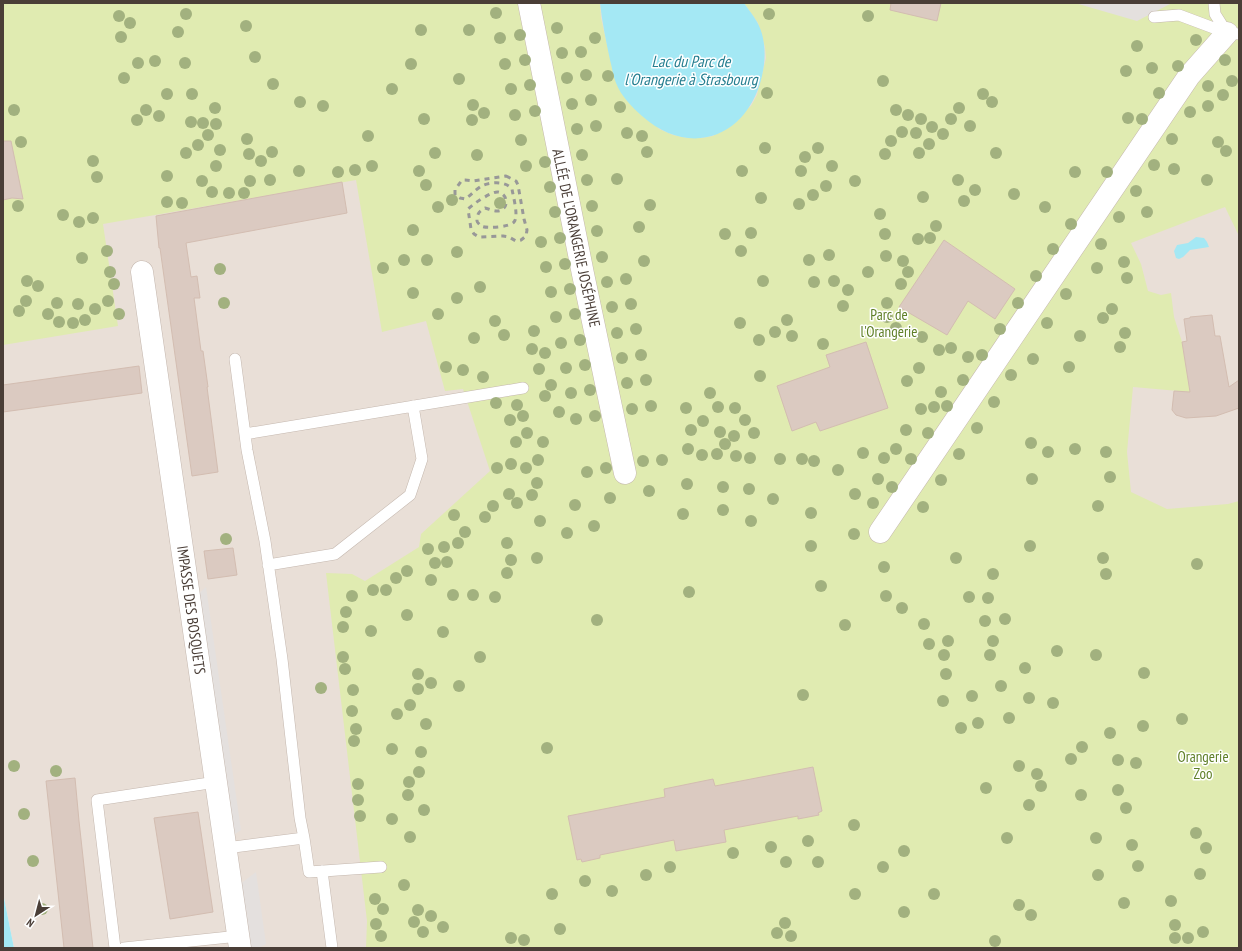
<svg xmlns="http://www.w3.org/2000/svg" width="1242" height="951" font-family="'PT Sans Narrow',sans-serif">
  <rect width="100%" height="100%" fill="#f5efea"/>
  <path fill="#e9dfd7" d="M3,3h1236v945h-1225l-11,-55z"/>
  <path fill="#e0ebb1" d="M3,3h597l1,15 10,44 48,67 14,6 15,3h13l12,-2 38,-30 6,-11 9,-37 -1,-11 -7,-24 -14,-20h495v233l-14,-29 -94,36 10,21 7,27 13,4 10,-2 3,24 8,25 8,50 -57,-5 -6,65 4,40 36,17 61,-5 11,-3v447h-873l1,-27 -41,-348 26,1 13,7 54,-34 2,-13 69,-63 -27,-82 -18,2 -19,-70 -44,11 -26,-152 -253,44 15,102 -115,19z"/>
  <path fill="#e4e0de" d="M1075,3h97l-35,18z
    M206,587l35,243 -13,9 -33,-242z
    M256,872l10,72 -7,4h-13l-10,-61z"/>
  <path fill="#a4e8f4" d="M600,3h144c7,10 15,19 18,31 4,15 3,28 0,42 -14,61 -72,83 -120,40 -10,-9 -21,-20 -26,-33 -3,-7 -4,-16 -6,-23 -4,-19 -8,-38 -10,-57z
    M1196,237l8,1 3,4 2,5 -19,3 -7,7 -4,2 -3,-1 -2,-7 3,-6 11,-2z
    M3,893l11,55h-11z"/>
  <path fill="#dbcac1" stroke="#d3bdb1" d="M891,3h50l-4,18 -47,-11z
    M3,141h8l12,58 -11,-1 -9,2z
    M342,182l5,31 -161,30 5,34 6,-1 3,22h-6l7,53h2l5,36h-1l11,85 -26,4 -32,-228h-1l-3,-32z
    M944,240l71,49 -20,30 -27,-18 -21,34 -48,-28z
    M1212,315l3,21h5l9,51 10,-7v28l-23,8 -30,2 -10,-3 -4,-5 2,-19 16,1 -8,-50 5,-1 -3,-22 6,-1v-1z
    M866,342l22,66 -68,23 -4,-9 -24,9 -15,-45 53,-19 -4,-12z
    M139,366l3,27 -139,19v-27z
    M233,548l4,27 -29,4 -4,-28z
    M813,767l9,44 -4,2 1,2 -21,4v-3l-74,14 2,12 -50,9 -2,-11 -74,15v3l-18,4 -1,-3 -4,1 -9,-44 97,-19 -1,-8 49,-10 2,7z
    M75,778l4,43 14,127h-29l-18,-167z
    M198,812l15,100 -43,7 -16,-101z"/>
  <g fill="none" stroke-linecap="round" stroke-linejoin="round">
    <defs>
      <path id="lane" d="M1214,3l1,11 12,19 12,1
        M1154,17l25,-2 48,18
        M245,434l278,-46
        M268,565l67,-11 75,-59 12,-36 -9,-53
        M304,838l5,34 72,-5
        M226,848l78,-10 -4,-20 -18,-159 -17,-118 -18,-91 -12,-91
        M322,871l10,77
        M115,948l-18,-148 119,-18
        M124,948l115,-12"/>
      <path id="street" d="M529,3l54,271 42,199
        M142,272l98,676
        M880,532l309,-456 38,-43"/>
    </defs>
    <use href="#lane" stroke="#c4b7ae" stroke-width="12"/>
    <use href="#street" stroke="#c4b7ae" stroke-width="23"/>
    <use href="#lane" stroke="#fff" stroke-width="11"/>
    <use href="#street" stroke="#fff" stroke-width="22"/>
    <path stroke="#989898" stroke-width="3" stroke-dasharray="5 5" stroke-linecap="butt" d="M506,176l10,5 2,4 6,34 3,11 -1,6 -5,4 -5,1 -7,-4 -6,-1 -24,1 -5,-3 -3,-5 -3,-20c5,-5 24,-18 30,-17 11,2 11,19 -1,19 -4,0 -8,-2 -12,-3 -6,3 -8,6 -8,13 0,1 3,4 4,5 5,3 29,1 33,-4 5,-6 -1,-26 -2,-33 -7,-9 -24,-7 -32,-2 -6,4 -10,9 -15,12l-5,-1 -5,-3v-5l7,-10h3l8,1z"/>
  </g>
  <g fill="#a2b17f">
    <circle cx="496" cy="13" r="6"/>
    <circle cx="186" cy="14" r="6"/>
    <circle cx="769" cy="14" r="6"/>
    <circle cx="119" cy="16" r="6"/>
    <circle cx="868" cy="16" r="6"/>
    <circle cx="130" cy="23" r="6"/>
    <circle cx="246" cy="26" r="6"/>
    <circle cx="557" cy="28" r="6"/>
    <circle cx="421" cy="30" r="6"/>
    <circle cx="469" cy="30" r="6"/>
    <circle cx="178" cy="32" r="6"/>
    <circle cx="520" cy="35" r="6"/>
    <circle cx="121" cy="37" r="6"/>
    <circle cx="500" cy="38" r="6"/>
    <circle cx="595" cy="38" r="6"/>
    <circle cx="1196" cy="40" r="6"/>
    <circle cx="1137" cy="46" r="6"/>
    <circle cx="581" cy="52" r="6"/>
    <circle cx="562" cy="53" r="6"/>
    <circle cx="255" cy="57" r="6"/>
    <circle cx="525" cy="60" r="6"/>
    <circle cx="1225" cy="60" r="6"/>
    <circle cx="155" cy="61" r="6"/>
    <circle cx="138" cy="63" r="6"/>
    <circle cx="185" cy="63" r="6"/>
    <circle cx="411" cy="64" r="6"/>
    <circle cx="505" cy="64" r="6"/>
    <circle cx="1178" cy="66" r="6"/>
    <circle cx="1152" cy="68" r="6"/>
    <circle cx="1126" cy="71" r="6"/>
    <circle cx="586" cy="75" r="6"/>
    <circle cx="608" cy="76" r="6"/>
    <circle cx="124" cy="78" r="6"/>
    <circle cx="567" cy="78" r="6"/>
    <circle cx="459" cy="79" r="6"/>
    <circle cx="883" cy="81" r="6"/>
    <circle cx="1232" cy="81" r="6"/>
    <circle cx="273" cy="84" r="6"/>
    <circle cx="530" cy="85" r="6"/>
    <circle cx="1208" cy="86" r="6"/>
    <circle cx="392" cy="89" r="6"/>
    <circle cx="511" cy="89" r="6"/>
    <circle cx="767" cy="93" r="6"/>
    <circle cx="1159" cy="93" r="6"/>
    <circle cx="167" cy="94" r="6"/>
    <circle cx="192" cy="94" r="6"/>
    <circle cx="983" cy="94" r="6"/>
    <circle cx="1223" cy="95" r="6"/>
    <circle cx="591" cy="100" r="6"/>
    <circle cx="300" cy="102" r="6"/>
    <circle cx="992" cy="102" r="6"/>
    <circle cx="572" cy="104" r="6"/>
    <circle cx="473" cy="105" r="6"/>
    <circle cx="323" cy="106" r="6"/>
    <circle cx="1208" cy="106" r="6"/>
    <circle cx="620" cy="107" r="6"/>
    <circle cx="215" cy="108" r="6"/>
    <circle cx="959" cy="108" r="6"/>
    <circle cx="14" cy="110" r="6"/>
    <circle cx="146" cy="110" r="6"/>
    <circle cx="896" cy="110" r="6"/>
    <circle cx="535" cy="111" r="6"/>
    <circle cx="1190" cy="112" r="6"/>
    <circle cx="484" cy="113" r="6"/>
    <circle cx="515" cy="115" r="6"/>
    <circle cx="908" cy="115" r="6"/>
    <circle cx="159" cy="116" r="6"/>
    <circle cx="1128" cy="118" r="6"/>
    <circle cx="424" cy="119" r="6"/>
    <circle cx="921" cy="119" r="6"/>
    <circle cx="951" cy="119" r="6"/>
    <circle cx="1142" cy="119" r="6"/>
    <circle cx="137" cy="120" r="6"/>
    <circle cx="472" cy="120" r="6"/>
    <circle cx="191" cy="122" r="6"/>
    <circle cx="203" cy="123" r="6"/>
    <circle cx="216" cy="124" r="6"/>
    <circle cx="596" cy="126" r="6"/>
    <circle cx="970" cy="126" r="6"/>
    <circle cx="932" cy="127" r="6"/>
    <circle cx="577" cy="129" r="6"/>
    <circle cx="902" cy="132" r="6"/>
    <circle cx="627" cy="133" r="6"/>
    <circle cx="916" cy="133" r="6"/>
    <circle cx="943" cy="134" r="6"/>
    <circle cx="208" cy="135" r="6"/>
    <circle cx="368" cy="136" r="6"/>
    <circle cx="642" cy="136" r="6"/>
    <circle cx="247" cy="139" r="6"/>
    <circle cx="1172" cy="139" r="6"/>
    <circle cx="521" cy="140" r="6"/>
    <circle cx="891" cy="141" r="6"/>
    <circle cx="21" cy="142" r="6"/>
    <circle cx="1218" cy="142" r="6"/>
    <circle cx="929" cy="144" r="6"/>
    <circle cx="198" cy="145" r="6"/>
    <circle cx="765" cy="148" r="6"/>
    <circle cx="818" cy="148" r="6"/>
    <circle cx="220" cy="150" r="6"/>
    <circle cx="1226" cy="151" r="6"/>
    <circle cx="272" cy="152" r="6"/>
    <circle cx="647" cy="152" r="6"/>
    <circle cx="186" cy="153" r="6"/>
    <circle cx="435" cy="153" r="6"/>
    <circle cx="919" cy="153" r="6"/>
    <circle cx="996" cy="153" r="6"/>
    <circle cx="249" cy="154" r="6"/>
    <circle cx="885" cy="154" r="6"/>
    <circle cx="477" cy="155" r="6"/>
    <circle cx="582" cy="155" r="6"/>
    <circle cx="805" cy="157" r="6"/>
    <circle cx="93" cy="161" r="6"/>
    <circle cx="261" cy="161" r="6"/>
    <circle cx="545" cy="162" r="6"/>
    <circle cx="1154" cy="165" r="6"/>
    <circle cx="216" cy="166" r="6"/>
    <circle cx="372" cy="166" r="6"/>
    <circle cx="526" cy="166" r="6"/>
    <circle cx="832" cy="166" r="6"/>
    <circle cx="1174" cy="169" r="6"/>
    <circle cx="355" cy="170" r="6"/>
    <circle cx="299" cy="171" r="6"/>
    <circle cx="419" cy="171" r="6"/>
    <circle cx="742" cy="171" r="6"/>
    <circle cx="801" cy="171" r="6"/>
    <circle cx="338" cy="172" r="6"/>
    <circle cx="1075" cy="172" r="6"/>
    <circle cx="1107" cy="172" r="6"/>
    <circle cx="167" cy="176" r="6"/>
    <circle cx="97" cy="177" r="6"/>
    <circle cx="617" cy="179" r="6"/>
    <circle cx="270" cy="180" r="6"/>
    <circle cx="587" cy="180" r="6"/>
    <circle cx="958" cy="180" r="6"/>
    <circle cx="1207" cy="180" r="6"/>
    <circle cx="202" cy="181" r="6"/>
    <circle cx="250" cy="181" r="6"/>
    <circle cx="855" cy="181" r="6"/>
    <circle cx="426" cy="185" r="6"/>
    <circle cx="826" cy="186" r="6"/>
    <circle cx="550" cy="187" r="6"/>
    <circle cx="975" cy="190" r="6"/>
    <circle cx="1136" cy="191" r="6"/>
    <circle cx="212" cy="192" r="6"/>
    <circle cx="229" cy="193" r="6"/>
    <circle cx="244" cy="193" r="6"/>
    <circle cx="1014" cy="194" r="6"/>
    <circle cx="813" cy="195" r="6"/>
    <circle cx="923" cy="197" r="6"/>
    <circle cx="761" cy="198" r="6"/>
    <circle cx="452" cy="200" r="6"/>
    <circle cx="964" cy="201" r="6"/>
    <circle cx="167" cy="202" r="6"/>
    <circle cx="182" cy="203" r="6"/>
    <circle cx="500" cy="203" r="6"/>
    <circle cx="799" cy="204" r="6"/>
    <circle cx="650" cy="205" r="6"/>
    <circle cx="18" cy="206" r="6"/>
    <circle cx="592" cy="206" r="6"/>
    <circle cx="438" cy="207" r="6"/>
    <circle cx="1045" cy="207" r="6"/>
    <circle cx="555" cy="212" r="6"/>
    <circle cx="1147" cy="212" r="6"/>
    <circle cx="880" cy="214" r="6"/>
    <circle cx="63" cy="215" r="6"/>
    <circle cx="1119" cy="217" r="6"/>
    <circle cx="93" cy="218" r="6"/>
    <circle cx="79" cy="222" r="6"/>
    <circle cx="1071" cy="224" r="6"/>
    <circle cx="936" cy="226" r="6"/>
    <circle cx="639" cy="227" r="6"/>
    <circle cx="413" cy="230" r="6"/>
    <circle cx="597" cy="231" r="6"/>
    <circle cx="751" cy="233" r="6"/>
    <circle cx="725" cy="234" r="6"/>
    <circle cx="885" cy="234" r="6"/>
    <circle cx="560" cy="238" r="6"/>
    <circle cx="930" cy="238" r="6"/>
    <circle cx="918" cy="239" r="6"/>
    <circle cx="541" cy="242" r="6"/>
    <circle cx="1101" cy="244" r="6"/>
    <circle cx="1053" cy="249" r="6"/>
    <circle cx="107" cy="251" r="6"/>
    <circle cx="741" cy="251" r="6"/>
    <circle cx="457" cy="252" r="6"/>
    <circle cx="829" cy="255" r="6"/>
    <circle cx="886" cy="256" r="6"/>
    <circle cx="602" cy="257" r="6"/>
    <circle cx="82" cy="258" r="6"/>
    <circle cx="404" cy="260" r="6"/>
    <circle cx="427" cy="260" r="6"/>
    <circle cx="809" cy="260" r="6"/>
    <circle cx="644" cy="261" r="6"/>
    <circle cx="903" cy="261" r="6"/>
    <circle cx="1124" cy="262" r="6"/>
    <circle cx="565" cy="264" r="6"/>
    <circle cx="546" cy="267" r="6"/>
    <circle cx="383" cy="268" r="6"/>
    <circle cx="1097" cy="268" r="6"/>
    <circle cx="220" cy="269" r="6"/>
    <circle cx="110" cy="272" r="6"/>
    <circle cx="868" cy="272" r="6"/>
    <circle cx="908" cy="272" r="6"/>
    <circle cx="1036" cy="276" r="6"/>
    <circle cx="1127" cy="278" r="6"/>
    <circle cx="626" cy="279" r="6"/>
    <circle cx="27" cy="281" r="6"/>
    <circle cx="763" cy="281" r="6"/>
    <circle cx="834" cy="281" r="6"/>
    <circle cx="607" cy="282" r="6"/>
    <circle cx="814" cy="282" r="6"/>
    <circle cx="114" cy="284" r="6"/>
    <circle cx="901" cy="284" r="6"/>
    <circle cx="38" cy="286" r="6"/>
    <circle cx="480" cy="287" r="6"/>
    <circle cx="570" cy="289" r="6"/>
    <circle cx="848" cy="290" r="6"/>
    <circle cx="551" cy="292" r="6"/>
    <circle cx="413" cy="293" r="6"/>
    <circle cx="1066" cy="294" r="6"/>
    <circle cx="457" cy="298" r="6"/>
    <circle cx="26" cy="301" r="6"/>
    <circle cx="108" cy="301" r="6"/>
    <circle cx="57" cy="303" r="6"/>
    <circle cx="224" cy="303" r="6"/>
    <circle cx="887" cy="303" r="6"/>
    <circle cx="1018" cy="303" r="6"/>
    <circle cx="78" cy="304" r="6"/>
    <circle cx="631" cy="304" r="6"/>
    <circle cx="843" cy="306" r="6"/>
    <circle cx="612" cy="307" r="6"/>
    <circle cx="95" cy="309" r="6"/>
    <circle cx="1112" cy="309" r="6"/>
    <circle cx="19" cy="311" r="6"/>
    <circle cx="48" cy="314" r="6"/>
    <circle cx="119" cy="314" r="6"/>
    <circle cx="438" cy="314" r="6"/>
    <circle cx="575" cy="314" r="6"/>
    <circle cx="556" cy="317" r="6"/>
    <circle cx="887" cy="317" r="6"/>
    <circle cx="1103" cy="318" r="6"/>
    <circle cx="85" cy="320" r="6"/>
    <circle cx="787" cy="320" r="6"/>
    <circle cx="495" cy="321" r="6"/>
    <circle cx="59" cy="322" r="6"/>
    <circle cx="73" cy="323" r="6"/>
    <circle cx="740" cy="323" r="6"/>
    <circle cx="1047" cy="323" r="6"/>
    <circle cx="896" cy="328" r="6"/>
    <circle cx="636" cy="329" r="6"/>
    <circle cx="1000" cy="329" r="6"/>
    <circle cx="534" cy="331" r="6"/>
    <circle cx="775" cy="332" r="6"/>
    <circle cx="617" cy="333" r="6"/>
    <circle cx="1125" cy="333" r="6"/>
    <circle cx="504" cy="335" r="6"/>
    <circle cx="792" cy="336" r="6"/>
    <circle cx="1080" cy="336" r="6"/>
    <circle cx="922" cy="337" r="6"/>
    <circle cx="474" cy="338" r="6"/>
    <circle cx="580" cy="340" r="6"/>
    <circle cx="759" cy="340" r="6"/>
    <circle cx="561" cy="343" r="6"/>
    <circle cx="823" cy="344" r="6"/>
    <circle cx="1120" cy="347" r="6"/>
    <circle cx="951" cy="348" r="6"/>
    <circle cx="532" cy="349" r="6"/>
    <circle cx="939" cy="350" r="6"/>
    <circle cx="545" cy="353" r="6"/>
    <circle cx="641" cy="355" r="6"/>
    <circle cx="982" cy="355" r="6"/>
    <circle cx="968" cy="357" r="6"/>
    <circle cx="622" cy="358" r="6"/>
    <circle cx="1033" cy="359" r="6"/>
    <circle cx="585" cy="365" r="6"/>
    <circle cx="446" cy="367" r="6"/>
    <circle cx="1069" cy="367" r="6"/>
    <circle cx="566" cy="368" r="6"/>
    <circle cx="919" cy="368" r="6"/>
    <circle cx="539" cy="369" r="6"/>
    <circle cx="463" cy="370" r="6"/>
    <circle cx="1011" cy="375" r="6"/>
    <circle cx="760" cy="376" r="6"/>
    <circle cx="483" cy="377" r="6"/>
    <circle cx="646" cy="380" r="6"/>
    <circle cx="963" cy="380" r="6"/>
    <circle cx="907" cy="381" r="6"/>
    <circle cx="627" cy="383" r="6"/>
    <circle cx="551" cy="385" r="6"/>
    <circle cx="590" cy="390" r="6"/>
    <circle cx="941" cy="392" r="6"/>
    <circle cx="571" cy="393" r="6"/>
    <circle cx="710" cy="393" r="6"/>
    <circle cx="545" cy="396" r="6"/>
    <circle cx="994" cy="402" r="6"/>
    <circle cx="496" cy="403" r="6"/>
    <circle cx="517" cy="405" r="6"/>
    <circle cx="651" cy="406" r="6"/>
    <circle cx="947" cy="406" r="6"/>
    <circle cx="718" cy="407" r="6"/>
    <circle cx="934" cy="407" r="6"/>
    <circle cx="686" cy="408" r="6"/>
    <circle cx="735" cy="408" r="6"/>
    <circle cx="632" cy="409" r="6"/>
    <circle cx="921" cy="409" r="6"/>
    <circle cx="559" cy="412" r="6"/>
    <circle cx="523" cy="416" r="6"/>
    <circle cx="595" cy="416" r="6"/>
    <circle cx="576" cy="419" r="6"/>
    <circle cx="510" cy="420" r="6"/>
    <circle cx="745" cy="420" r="6"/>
    <circle cx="703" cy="421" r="6"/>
    <circle cx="977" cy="428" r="6"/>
    <circle cx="691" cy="430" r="6"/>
    <circle cx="906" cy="430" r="6"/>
    <circle cx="720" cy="432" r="6"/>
    <circle cx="527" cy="433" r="6"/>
    <circle cx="754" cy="433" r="6"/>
    <circle cx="928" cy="433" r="6"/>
    <circle cx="734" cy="436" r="6"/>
    <circle cx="516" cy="442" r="6"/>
    <circle cx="543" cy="442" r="6"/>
    <circle cx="1031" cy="443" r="6"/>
    <circle cx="725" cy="444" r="6"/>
    <circle cx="688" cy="449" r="6"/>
    <circle cx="896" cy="449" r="6"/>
    <circle cx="1075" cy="449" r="6"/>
    <circle cx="1048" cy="452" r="6"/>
    <circle cx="1106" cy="452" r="6"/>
    <circle cx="863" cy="453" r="6"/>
    <circle cx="717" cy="454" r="6"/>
    <circle cx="959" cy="454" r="6"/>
    <circle cx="702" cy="455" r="6"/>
    <circle cx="736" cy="456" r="6"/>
    <circle cx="750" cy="458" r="6"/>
    <circle cx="884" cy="458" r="6"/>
    <circle cx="780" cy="459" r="6"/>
    <circle cx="802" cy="459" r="6"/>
    <circle cx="911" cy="459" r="6"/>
    <circle cx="538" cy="460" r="6"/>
    <circle cx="662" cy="460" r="6"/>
    <circle cx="643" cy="461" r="6"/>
    <circle cx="814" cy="461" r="6"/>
    <circle cx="511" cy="464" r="6"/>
    <circle cx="497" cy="468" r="6"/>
    <circle cx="526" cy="468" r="6"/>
    <circle cx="606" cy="468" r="6"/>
    <circle cx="838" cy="470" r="6"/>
    <circle cx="587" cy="472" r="6"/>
    <circle cx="1110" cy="477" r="6"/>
    <circle cx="878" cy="479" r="6"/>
    <circle cx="1032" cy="479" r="6"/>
    <circle cx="941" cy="480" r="6"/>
    <circle cx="537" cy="483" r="6"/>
    <circle cx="687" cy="484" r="6"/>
    <circle cx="723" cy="487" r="6"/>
    <circle cx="892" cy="487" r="6"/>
    <circle cx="749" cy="489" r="6"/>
    <circle cx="649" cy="491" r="6"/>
    <circle cx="509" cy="494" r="6"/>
    <circle cx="855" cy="494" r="6"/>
    <circle cx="532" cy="495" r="6"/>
    <circle cx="610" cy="498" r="6"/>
    <circle cx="773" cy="499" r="6"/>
    <circle cx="517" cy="503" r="6"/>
    <circle cx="873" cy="503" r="6"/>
    <circle cx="575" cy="505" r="6"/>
    <circle cx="493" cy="506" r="6"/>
    <circle cx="1098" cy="506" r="6"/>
    <circle cx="923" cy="507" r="6"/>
    <circle cx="723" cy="510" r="6"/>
    <circle cx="811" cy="513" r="6"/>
    <circle cx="683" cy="514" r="6"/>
    <circle cx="454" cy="515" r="6"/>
    <circle cx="485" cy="517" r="6"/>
    <circle cx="540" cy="521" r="6"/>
    <circle cx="751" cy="521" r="6"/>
    <circle cx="594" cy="526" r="6"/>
    <circle cx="465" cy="532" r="6"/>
    <circle cx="567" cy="533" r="6"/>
    <circle cx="854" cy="534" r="6"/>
    <circle cx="226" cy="539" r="6"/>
    <circle cx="458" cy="543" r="6"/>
    <circle cx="507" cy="543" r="6"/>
    <circle cx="811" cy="546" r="6"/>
    <circle cx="1030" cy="546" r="6"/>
    <circle cx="444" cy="547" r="6"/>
    <circle cx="428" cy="549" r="6"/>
    <circle cx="537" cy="558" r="6"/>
    <circle cx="956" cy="558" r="6"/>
    <circle cx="1103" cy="558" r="6"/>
    <circle cx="511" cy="560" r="6"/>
    <circle cx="447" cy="562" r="6"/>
    <circle cx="435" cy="563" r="6"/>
    <circle cx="1197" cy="564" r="6"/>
    <circle cx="884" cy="567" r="6"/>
    <circle cx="407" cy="571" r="6"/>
    <circle cx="507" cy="573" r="6"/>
    <circle cx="993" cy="574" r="6"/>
    <circle cx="1106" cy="574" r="6"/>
    <circle cx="396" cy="578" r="6"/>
    <circle cx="431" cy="580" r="6"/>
    <circle cx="821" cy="586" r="6"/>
    <circle cx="373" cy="590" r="6"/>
    <circle cx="386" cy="590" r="6"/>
    <circle cx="689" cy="592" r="6"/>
    <circle cx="453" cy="595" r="6"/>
    <circle cx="473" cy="595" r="6"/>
    <circle cx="352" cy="596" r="6"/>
    <circle cx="886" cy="596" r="6"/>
    <circle cx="495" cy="597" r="6"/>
    <circle cx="969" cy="597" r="6"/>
    <circle cx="988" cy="598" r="6"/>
    <circle cx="902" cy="608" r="6"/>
    <circle cx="346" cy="612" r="6"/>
    <circle cx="407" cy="615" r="6"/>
    <circle cx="1005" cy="619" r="6"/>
    <circle cx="597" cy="620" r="6"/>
    <circle cx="985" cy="621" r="6"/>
    <circle cx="924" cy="624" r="6"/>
    <circle cx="845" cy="625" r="6"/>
    <circle cx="343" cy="627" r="6"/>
    <circle cx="371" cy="631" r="6"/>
    <circle cx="443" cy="632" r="6"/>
    <circle cx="948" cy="641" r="6"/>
    <circle cx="993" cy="641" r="6"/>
    <circle cx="929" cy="644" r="6"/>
    <circle cx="1057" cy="651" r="6"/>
    <circle cx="944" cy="655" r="6"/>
    <circle cx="990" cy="655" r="6"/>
    <circle cx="1096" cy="655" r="6"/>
    <circle cx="343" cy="657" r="6"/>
    <circle cx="480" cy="657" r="6"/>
    <circle cx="1025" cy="668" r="6"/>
    <circle cx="345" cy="669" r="6"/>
    <circle cx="1144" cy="673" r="6"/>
    <circle cx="418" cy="674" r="6"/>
    <circle cx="946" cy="674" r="6"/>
    <circle cx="431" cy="683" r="6"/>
    <circle cx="459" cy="686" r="6"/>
    <circle cx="1001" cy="686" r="6"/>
    <circle cx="321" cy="688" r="6"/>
    <circle cx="418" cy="689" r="6"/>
    <circle cx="353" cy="690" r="6"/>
    <circle cx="803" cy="695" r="6"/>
    <circle cx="972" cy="696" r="6"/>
    <circle cx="1029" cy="698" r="6"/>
    <circle cx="943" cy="701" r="6"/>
    <circle cx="1053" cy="703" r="6"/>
    <circle cx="410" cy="705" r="6"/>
    <circle cx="352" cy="711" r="6"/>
    <circle cx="397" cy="714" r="6"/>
    <circle cx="1009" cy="718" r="6"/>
    <circle cx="1182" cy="719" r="6"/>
    <circle cx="978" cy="723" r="6"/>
    <circle cx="426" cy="724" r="6"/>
    <circle cx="1143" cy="726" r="6"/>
    <circle cx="961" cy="728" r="6"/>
    <circle cx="356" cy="729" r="6"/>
    <circle cx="1110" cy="733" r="6"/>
    <circle cx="354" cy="741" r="6"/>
    <circle cx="1082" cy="747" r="6"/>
    <circle cx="547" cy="748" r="6"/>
    <circle cx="392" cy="749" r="6"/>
    <circle cx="421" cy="752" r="6"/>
    <circle cx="1071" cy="759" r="6"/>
    <circle cx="1118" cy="760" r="6"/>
    <circle cx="1136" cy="763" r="6"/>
    <circle cx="14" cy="766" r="6"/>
    <circle cx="1019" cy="766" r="6"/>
    <circle cx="56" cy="771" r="6"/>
    <circle cx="419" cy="772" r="6"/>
    <circle cx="1037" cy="774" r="6"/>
    <circle cx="409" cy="782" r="6"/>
    <circle cx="358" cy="784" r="6"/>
    <circle cx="1041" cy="786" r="6"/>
    <circle cx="986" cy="788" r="6"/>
    <circle cx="1118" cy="790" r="6"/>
    <circle cx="408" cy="795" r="6"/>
    <circle cx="1081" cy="795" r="6"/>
    <circle cx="358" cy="800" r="6"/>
    <circle cx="1029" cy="805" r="6"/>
    <circle cx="1126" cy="808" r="6"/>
    <circle cx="424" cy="810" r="6"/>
    <circle cx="24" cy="814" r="6"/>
    <circle cx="360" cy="816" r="6"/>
    <circle cx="392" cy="819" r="6"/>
    <circle cx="854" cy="825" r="6"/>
    <circle cx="1196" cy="833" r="6"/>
    <circle cx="410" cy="837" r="6"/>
    <circle cx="1007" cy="838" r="6"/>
    <circle cx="1096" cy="838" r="6"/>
    <circle cx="808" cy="841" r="6"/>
    <circle cx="1132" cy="845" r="6"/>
    <circle cx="771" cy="847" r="6"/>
    <circle cx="1206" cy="848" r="6"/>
    <circle cx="904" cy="851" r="6"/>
    <circle cx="733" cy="853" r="6"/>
    <circle cx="33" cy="861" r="6"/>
    <circle cx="786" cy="862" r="6"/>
    <circle cx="818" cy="862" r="6"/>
    <circle cx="1138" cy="866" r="6"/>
    <circle cx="670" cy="867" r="6"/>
    <circle cx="883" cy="867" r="6"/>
    <circle cx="1200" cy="874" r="6"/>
    <circle cx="646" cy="875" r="6"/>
    <circle cx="1098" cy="875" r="6"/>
    <circle cx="585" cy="881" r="6"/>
    <circle cx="404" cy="885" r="6"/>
    <circle cx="612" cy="891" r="6"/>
    <circle cx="552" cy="894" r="6"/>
    <circle cx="855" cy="894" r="6"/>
    <circle cx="934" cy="894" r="6"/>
    <circle cx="375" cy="899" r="6"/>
    <circle cx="1171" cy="901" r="6"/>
    <circle cx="1124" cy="903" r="6"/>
    <circle cx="1019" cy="905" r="6"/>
    <circle cx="42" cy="909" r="6"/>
    <circle cx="383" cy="909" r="6"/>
    <circle cx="418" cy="910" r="6"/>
    <circle cx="904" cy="912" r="6"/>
    <circle cx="1031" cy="915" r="6"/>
    <circle cx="431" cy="916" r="6"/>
    <circle cx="414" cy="922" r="6"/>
    <circle cx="785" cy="923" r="6"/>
    <circle cx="376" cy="924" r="6"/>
    <circle cx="1175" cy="925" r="6"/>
    <circle cx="443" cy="927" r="6"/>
    <circle cx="560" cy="929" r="6"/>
    <circle cx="423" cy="932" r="6"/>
    <circle cx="1203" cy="932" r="6"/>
    <circle cx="777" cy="933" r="6"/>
    <circle cx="381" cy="936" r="6"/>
    <circle cx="791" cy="936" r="6"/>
    <circle cx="511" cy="938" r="6"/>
    <circle cx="1175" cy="938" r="6"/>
    <circle cx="1188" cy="938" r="6"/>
    <circle cx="524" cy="940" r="6"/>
    <circle cx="995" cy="941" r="6"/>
  </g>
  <g text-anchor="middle" stroke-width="3" stroke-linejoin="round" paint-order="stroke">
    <g font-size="15" fill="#4a3e37" stroke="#fff">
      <text transform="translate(576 238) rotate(78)" y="5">ALLÉE DE L'ORANGERIE JOSÉPHINE</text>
      <text transform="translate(191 610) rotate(82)" y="5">IMPASSE DES BOSQUETS</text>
    </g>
    <g font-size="15" fill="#5f7f27" stroke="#fff">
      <text x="889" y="320">Parc de<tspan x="889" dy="17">l'Orangerie</tspan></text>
      <text x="1203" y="762">Orangerie<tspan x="1203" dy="17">Zoo</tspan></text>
    </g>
    <g font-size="16" font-style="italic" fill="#247e90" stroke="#fff">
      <text x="691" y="67">Lac du Parc de<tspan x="691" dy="18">l'Orangerie à Strasbourg</tspan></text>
    </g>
  </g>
  <rect width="1242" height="951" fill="none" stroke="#4a3e37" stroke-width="8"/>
  <g transform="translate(36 915) rotate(216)" stroke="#ffffff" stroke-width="3" paint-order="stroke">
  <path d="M0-3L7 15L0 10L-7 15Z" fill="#4a3e37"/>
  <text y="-6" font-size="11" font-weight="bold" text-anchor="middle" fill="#4a3e37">N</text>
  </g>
</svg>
